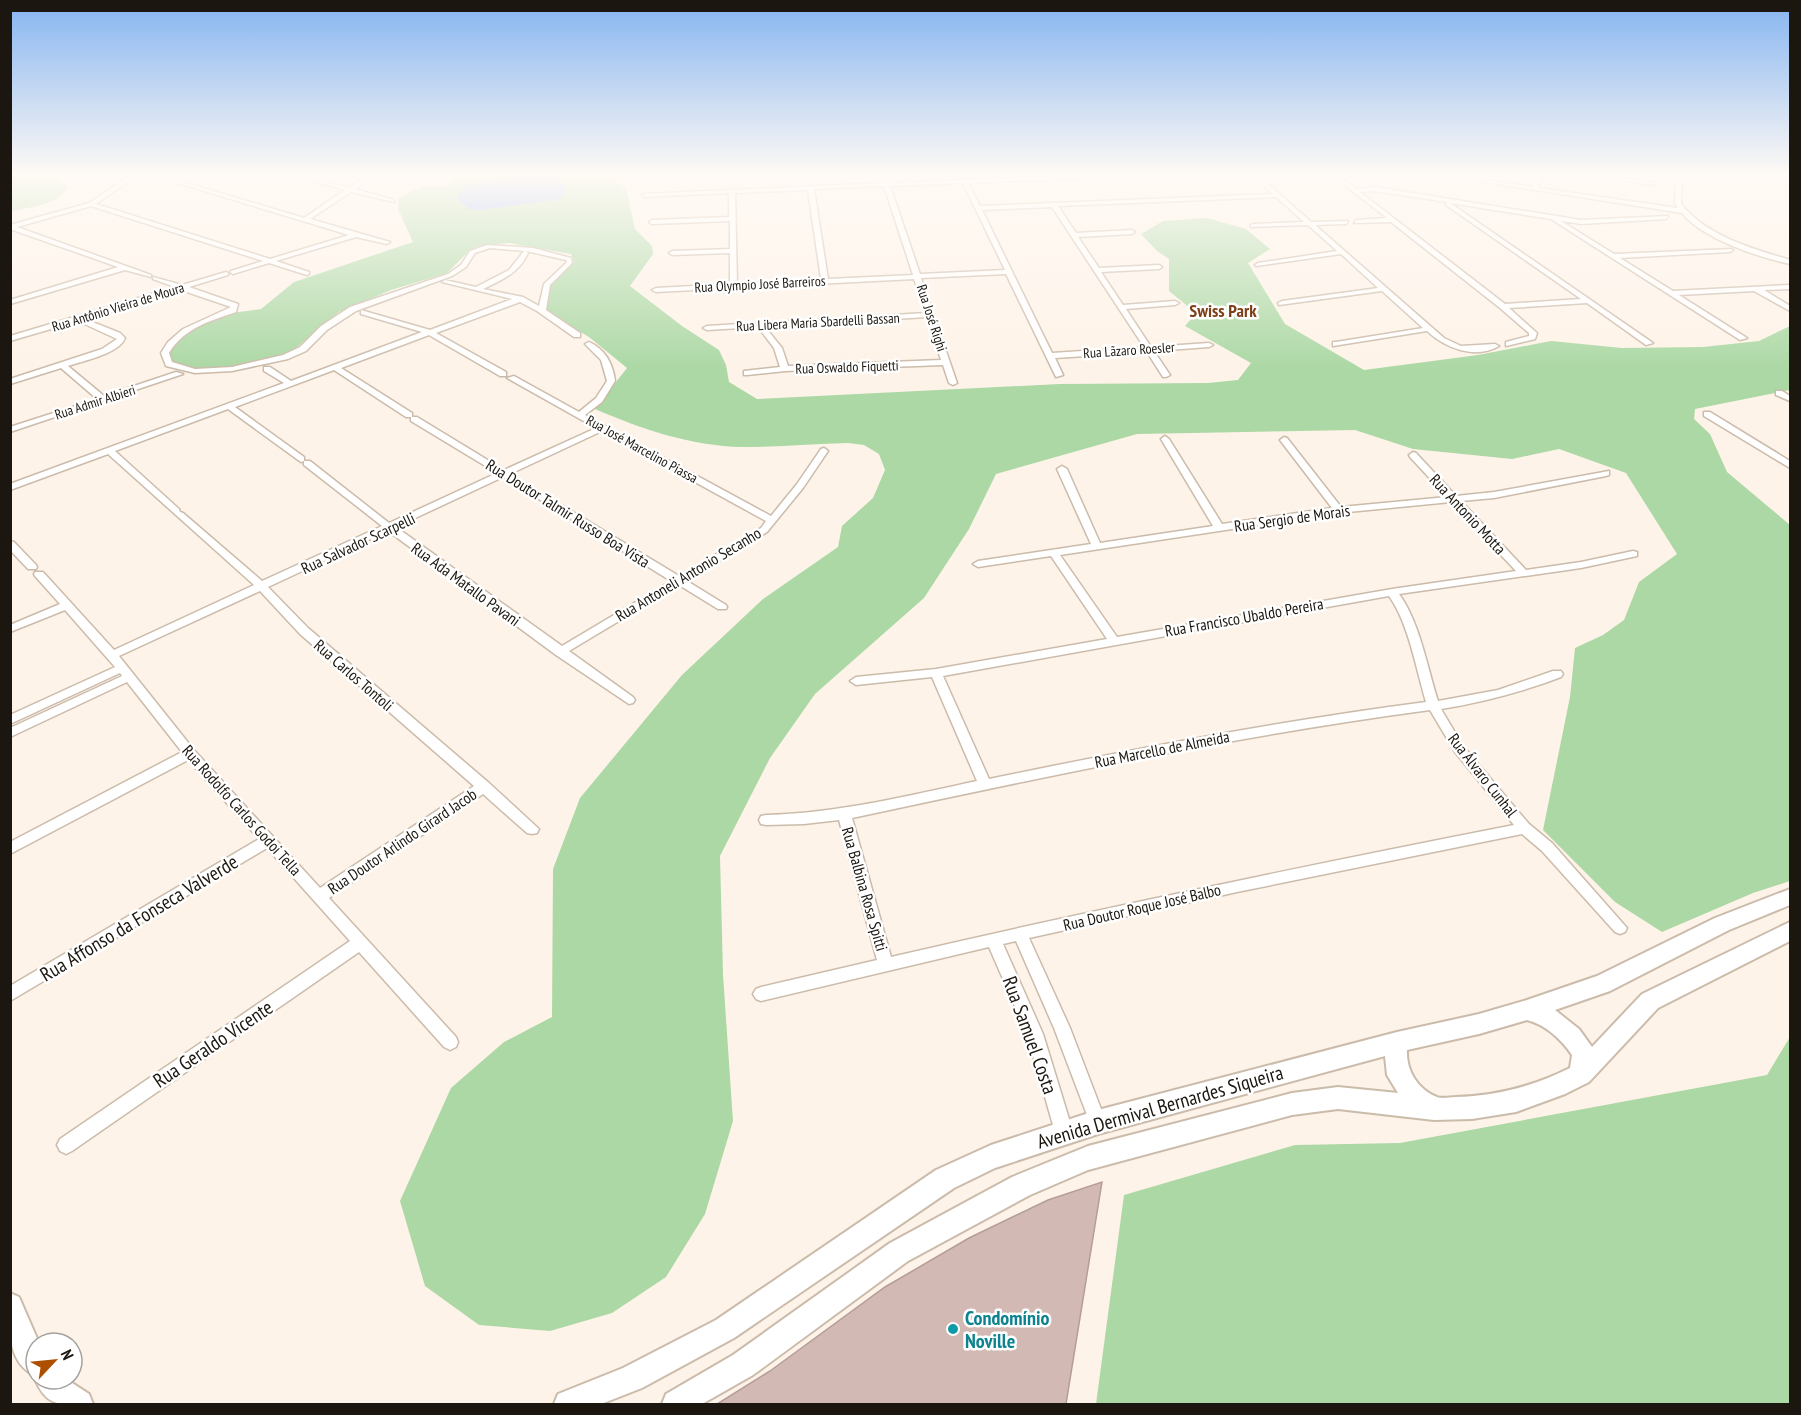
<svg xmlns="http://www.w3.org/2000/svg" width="1801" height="1415" font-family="'PT Sans Narrow',sans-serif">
  <rect width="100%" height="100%" fill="#fef3e8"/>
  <path fill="#abd8a4" d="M11,173h46v6l11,8c-7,18 -41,20 -57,25z
    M457,173h144l25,15 9,41 17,17 1,8 -23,32 52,40 37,24 7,15 3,17 28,17 303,-15 148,-1 30,-3 13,-17 -66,-37 11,-13 -27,-22v-32l-12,-8 -16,-17 22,-13 44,-3 39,11 24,20 -22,14 37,61 79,46 114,-15 73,-14 71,7 81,-1 56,-6 31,-15v64l-95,19 -1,10 16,15 17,38 63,53v356l-37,12 -91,39 -47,-30 -72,-72 27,-133 5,-49 28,-13 21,-15 15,-38 38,-28 -51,-81 -67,-24 -47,10 -99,-10 -58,-19 -218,4 -141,40 -27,55 -45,69 -109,96 -45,64 -50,98 3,119 10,146 -28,93 -39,63 -54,36 -62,18 -71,-6 -54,-39 -25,-85 51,-113 53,-46 48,-25 1,-148 27,-71 102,-123 81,-76 75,-52 4,-21 31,-28 12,-28 -6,-16 -15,-9 -16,-2c-35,1 -71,4 -106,4 -51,-1 -101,-18 -147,-38l32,-41 -38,-31 -42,-25v-28l27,-22 -3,-8 -62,-11 -31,3 -10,6 -21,21 -56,17 -52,22 -54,45 -25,8 -65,6 -26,-7 -4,-11 27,-28 39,-12 30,-4 33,-27 119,-40 -15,-33 1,-11c7,-3 15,-9 22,-11 16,-3 31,5 36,-14z
    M1790,1037v367h-694l28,-209 171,-50 105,-2 367,-68z"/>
  <path fill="#92b3fb" d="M552,176l14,12 -2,7 -4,4 -80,11 -11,-1 -12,-10 8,-13 33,-7z"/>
  <path fill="#d2b9b3" stroke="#b59d97" stroke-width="1.5" d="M1102,1182l-36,222h-349l53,-33 115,-84 84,-49 79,-38z"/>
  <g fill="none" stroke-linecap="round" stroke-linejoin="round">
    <defs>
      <path id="street" d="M134,173h6l-44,31 174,55 79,-24 -204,-62h8l151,45 41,-28 -60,-17h8l56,15 19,-13h4v2l-17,12 39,11v2l-43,-10 -41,27 80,23 -3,2 -31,-7 -80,24 33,11v2l-2,1 -38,-12 -36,11 -3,-2 1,-1 32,-10 -172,-55 -74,21 134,48v2l-26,-7 -115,34v-4l108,-33 -108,-38v-4l79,-22z
        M916,173h8l-33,10 237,-10h34l-3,2 -191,8 12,23 293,-12 -23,-21h6l55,49 37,-1 -2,3 -31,1 129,113 17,8 34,-2 4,2c-24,14 -54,2 -72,-15l-94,15v-4h3l87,-14 -41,-37 -103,14 -1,-2 4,-2 96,-13 -37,-34 -85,12 -1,-1 3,-2 79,-12 -29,-26 -57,2v-2l2,-1 51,-2 -28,-25 -218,9 18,27 56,-3 3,2 -3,2 -54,3 21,31 60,-3 3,2 -3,2 -58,3 22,33 52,-4 4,2 -4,2 -49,4 25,38 58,-4 4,2 -4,2 -55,4 16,24 -4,2h-3l-16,-25 -92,6 8,17 -7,2 -50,-103 -85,4 36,105 -4,2 -4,-2 -6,-18 -158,6 -38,4h-3v-4l36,-4 -6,-19 -16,-21 -51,3 -4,-2 4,-2 219,-13 -12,-34 -258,13 -4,-2 4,-2 74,-4v-31l-58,2 -3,-2 3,-2 58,-2v-28l-78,3 -3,-2 3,-2 77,-3v-24l-85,4 -2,-3 242,-11 3,-3zM963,183l42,87 -85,4 -30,-88zM884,186l29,89 -85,4 -14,-90zM808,190l13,89 -84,5 -2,-91zM1052,207l92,140 -92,6 -70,-143zM927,317l14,43 -153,6 -6,-18 -17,-21z
        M1329,173h6l21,16 19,-2 206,33 87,-4 -2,3 -85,5 -20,-3 53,33 118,-5 1,1 -3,2 -110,6 53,33 117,-6v4l-26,1 26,16v5l-36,-20 -75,4 68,43 -7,2 -189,-121 -101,-16 203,140 -7,2 -59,-42 -78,5 28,25 -2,6 -29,7v-4l23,-6v-3l-29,-25 -109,-86 -37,1 2,-3 31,-2zM1375,191l72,11 -1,3 135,94 -76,5 -145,-112z
        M1427,173h12l94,14 4,-14h6l-5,15 140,20 -3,-4 1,-31h6l-1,31c27,33 70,44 109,56v4c-32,-7 -87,-25 -108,-51z
        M1577,173h13l67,10 -3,2z
        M1756,173l34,2v4l-31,-4z
        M487,245l46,3 38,10 1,5 -22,22 -4,25 34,23v4h-6l-37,-26 -17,-9 -84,31 70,39v4h-6l-71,-41 -88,33 71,45v4h-6l-72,-47 -99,37 69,50v4l-3,1 -73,-53 -113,42 64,58 1,3 3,1 79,68 120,-55 -78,-61v-4h6l79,62 108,-50 -86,-52v-4h6l87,53 92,-42 -89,-50 7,-2 65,36 17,-14 11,-17 -6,-21 -16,-16 4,-2c16,7 24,22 26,39l-13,21 -17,13 186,101 26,-32 24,-35 3,-1 4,3 -25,37 -36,44 -80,49 39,24 1,2 -1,2h-8l-39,-24 -110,66 64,46 2,3 -2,3 -4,1 -73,-49 -168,-124 -120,56 40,41 181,155 50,46 -2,4 -5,1 -5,-1 -44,-39 -154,104 127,139 2,5 -2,5 -6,3 -6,-3 -85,-95 -287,199 -6,3 -6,-3 -3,-6 3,-6 290,-198 -83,-93 -257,153v-15l249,-147 -71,-79 -178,94v-12l172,-90 -55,-70 -117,55v-9l112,-52 -2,-3 -110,51v-9l105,-48 -50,-57 -55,22v-7l50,-21 -25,-28 -1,-2 1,-2h8l71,78 140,-65 -146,-131 -98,36v-6l274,-101 -20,-12v-4h6l21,14 131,-49 -61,-18v-4l69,20 82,-31 -70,-17 3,-2 31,7 33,-17 15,-19 -34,-3 -15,5 -9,14 -14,9 -96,35 -29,19 -21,21 -18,8 -56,12 -37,2 -29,-7 -5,-13 7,-11 15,-13 48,-22 -50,-17 -96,29 35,14 5,5c-5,15 -42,23 -57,28l36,30 72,-24 7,2 -173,58v-5l87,-28 -36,-31 -51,16v-5l92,-30 15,-10 -39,-18 -68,20v-5l165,-49 -22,-8v-2l29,8 44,-13 2,1v2l-39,12 49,17 -2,8c-26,9 -52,16 -67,41l3,9 23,7 37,-2 51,-12 17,-8 21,-21 29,-19 98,-33 13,-9 9,-14zM526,251l40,9 1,2 -23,22 -5,22 -16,-9 -40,-8c19,-9 36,-16 45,-36zM602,431l164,90 -5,7 -82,48 -169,-102zM503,477l168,104 -109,65 -166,-119zM260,591l40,43 174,152 -154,102 -126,-138 -75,-94z
        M1776,391h6l8,5v5l-14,-6z
        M1704,412h6l80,49v7l-86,-52z
        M1165,436l4,3 53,85 110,-16 -52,-68 4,-3 3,1 54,69 106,-10 -37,-40 -1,-2 4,-3 3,1 40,43 38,-4 115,-21v4l-3,1 -112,22 -33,3 65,69 55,-8 52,-11 4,1v4l-56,12 -182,26c21,29 28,73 39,107l60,-11 55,-19h8l2,3 -2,3c-39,15 -78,25 -120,32l22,37 66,78 23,19 75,85 -2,4 -5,2 -5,-2 -73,-81 -20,-17 -285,58 -208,46 41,90 36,94 -2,6 -6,2 -6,-2 -38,-100 -38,-87 -13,3 40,90 30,98 -3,6 -6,3 -6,-3 -3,-6 -28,-98 -38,-87 -228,54 -5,-2 -3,-5 3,-5 5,-2 116,-27 -38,-140 -35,4 -38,1 -5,-1 -2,-4 2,-4 5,-1c72,-2 141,-19 211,-34l-45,-104 -76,8 -6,-4 6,-4 80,-8 171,-30 -56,-83 -73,11 -5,-3 5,-3 113,-17 -34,-75 5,-3 5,3 33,74 113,-17 -52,-87zM1451,502l65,69 -124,18 -275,48 -57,-82 278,-42zM1389,596c20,28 27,73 37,106 -147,19 -292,47 -437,77l-46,-103zM1430,710l25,42 59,73c-209,41 -416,84 -623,132l-39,-139c191,-41 383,-82 578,-108z
        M10,541l4,1 22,23 1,2 -1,2h-8l-18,-19z"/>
      <path id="secondary" d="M1790,889v16l-61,25 -119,61 -55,19 24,19 13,18 50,-53 148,-72v19l-132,67 -69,74 -24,12 -49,18 -44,7 -38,1 -96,-11 -46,6 -204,55 -58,25 -122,66 -155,114 -51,29h-40l4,-10 67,-39 157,-112 122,-66 76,-31 204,-53 46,-6 60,6 -11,-18 -2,-19 -287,78 -103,34 -41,20 -220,150 -92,50 -41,16h-47l4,-10 65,-26 93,-48 220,-150 55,-25 107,-35 299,-78 82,-18 48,-14 70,-24 118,-58zM1527,1020c19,5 34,19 45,35l-2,13c-36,18 -74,28 -115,29 -5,0 -13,2 -18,0 -20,-8 -31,-27 -30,-47l72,-16z
        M10,1293l9,4 20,46h-3v33c-32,-14 -26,-54 -26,-83z
        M36,1377v2h30l23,15 4,10c-30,0 -45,6 -58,-25z"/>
    </defs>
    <use href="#street" stroke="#cbbbaa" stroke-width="3"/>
    <use href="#secondary" stroke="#cbbbaa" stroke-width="4"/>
    <use href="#street" fill="#fff" fill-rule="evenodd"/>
    <use href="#secondary" fill="#fff" fill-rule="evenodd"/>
  </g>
  <linearGradient id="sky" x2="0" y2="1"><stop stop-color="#85b4f0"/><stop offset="0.47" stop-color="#fffaf5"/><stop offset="1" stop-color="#fffaf5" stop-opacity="0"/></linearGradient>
  <rect width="1801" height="371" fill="url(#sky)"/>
  <circle fill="#0f9aa8" stroke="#fff" stroke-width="2" cx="953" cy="1329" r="6"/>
  <g text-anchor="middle" stroke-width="5" stroke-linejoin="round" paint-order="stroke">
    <g font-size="14" fill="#1b160f" stroke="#fff">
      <text transform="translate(760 284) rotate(-3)" y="5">Rua Olympio José Barreiros</text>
      <text transform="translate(118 307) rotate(-17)" y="5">Rua Antônio Vieira de Moura</text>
      <text transform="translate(932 318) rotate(72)" y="5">Rua José Righi</text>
      <text transform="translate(818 322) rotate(-3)" y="5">Rua Libera Maria Sbardelli Bassan</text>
      <text transform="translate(1129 350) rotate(-4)" y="5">Rua Lãzaro Roesler</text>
      <text transform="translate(847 367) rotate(-2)" y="5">Rua Oswaldo Fiquetti</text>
      <text transform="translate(95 402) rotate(-18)" y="5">Rua Admir Albieri</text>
      <text transform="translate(642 449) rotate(29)" y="5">Rua José Marcelino Piassa</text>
    </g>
    <g font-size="16" fill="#1b160f" stroke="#fff">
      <text transform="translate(568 513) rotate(32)" y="6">Rua Doutor Talmir Russo Boa Vista</text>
      <text transform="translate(1468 514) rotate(47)" y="6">Rua Antonio Motta</text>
      <text transform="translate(1292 518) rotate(-8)" y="6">Rua Sergio de Morais</text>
      <text transform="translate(358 543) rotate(-25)" y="6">Rua Salvador Scarpelli</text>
      <text transform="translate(688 574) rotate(-31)" y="6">Rua Antoneli Antonio Secanho</text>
      <text transform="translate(466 584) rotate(36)" y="6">Rua Ada Matallo Pavani</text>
      <text transform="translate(1244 617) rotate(-10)" y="6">Rua Francisco Ubaldo Pereira</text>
      <text transform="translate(354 675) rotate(41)" y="6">Rua Carlos Tontoli</text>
      <text transform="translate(1162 749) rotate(-11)" y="6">Rua Marcello de Almeida</text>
      <text transform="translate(1483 775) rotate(52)" y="6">Rua Álvaro Cunhal</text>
      <text transform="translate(242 810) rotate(48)" y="6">Rua Rodolfo Carlos Godoi Tella</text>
      <text transform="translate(402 841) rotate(-34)" y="6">Rua Doutor Arlindo Girard Jacob</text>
      <text transform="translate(865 889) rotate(74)" y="6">Rua Balbina Rosa Spitti</text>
      <text transform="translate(1142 907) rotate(-13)" y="6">Rua Doutor Roque José Balbo</text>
    </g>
    <g font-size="18" font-weight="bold" fill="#7e4019" stroke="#fff">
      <text x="1223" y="317">Swiss Park</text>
    </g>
    <g font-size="20" fill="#1b160f" stroke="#fff">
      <text transform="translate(139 918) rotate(-31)" y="7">Rua Affonso da Fonseca Valverde</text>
      <text transform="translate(1030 1035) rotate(70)" y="7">Rua Samuel Costa</text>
      <text transform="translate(213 1044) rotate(-34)" y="7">Rua Geraldo Vicente</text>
      <text transform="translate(1160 1107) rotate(-16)" y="7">Avenida Dermival Bernardes Siqueira</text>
    </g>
    <g font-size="20" font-weight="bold" fill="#0d838f" stroke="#fff" text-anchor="start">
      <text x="965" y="1325">Condomínio<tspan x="965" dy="23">Noville</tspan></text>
    </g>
  </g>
  <rect width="1801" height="1415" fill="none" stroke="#1b160f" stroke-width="24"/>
  <g transform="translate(54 1361) rotate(64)"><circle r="28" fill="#ffffff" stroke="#a4a29f" stroke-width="1.5"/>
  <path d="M0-4.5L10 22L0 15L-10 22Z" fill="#ae4f00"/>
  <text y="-9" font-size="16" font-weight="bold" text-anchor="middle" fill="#1b160f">N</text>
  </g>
</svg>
